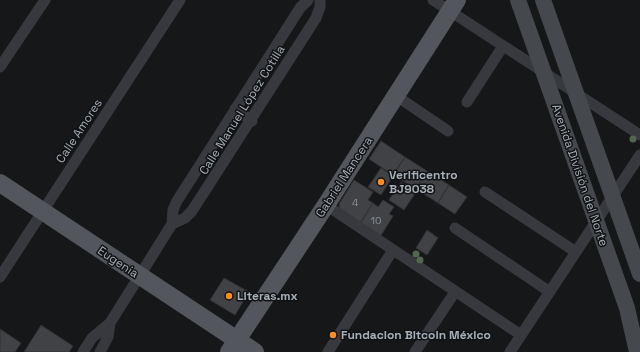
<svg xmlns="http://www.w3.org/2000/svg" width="640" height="352" font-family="'Space Grotesk',sans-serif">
  <rect width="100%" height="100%" fill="#161719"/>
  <path fill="#404246" stroke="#303135" d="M381,141l24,16 -12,18 -24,-16z
    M405,157l22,14 -11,18 -23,-14z
    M381,168l12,8 -12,19 -13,-8z
    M427,171l22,14 -11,18 -22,-14z
    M354,180l19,12 -5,8 5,3 -13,21 -20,-13 -1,-7z
    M401,182l15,10 -12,18 -15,-10z
    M449,185l18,12 -12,17 -17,-11z
    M383,200l11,7 -5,7 4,2 -13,21 -20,-13 13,-21 5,4z
    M427,230l11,8 -11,17 -11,-7z
    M224,278l25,14 -14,23 -25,-15z
    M41,325l32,21 -4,6h-45z
    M0,329l21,14 -6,9h-15z"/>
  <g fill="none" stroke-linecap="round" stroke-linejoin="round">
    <path stroke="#37393e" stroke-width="11" d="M433,0l207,135
      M0,67l45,-67
      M395,95l53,36
      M467,102l36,-56
      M235,109l17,12
      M485,192l91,60
      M326,205l195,130
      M172,224l13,-6 7,-7 124,-193 4,-11v-7
      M455,228l95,64
      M0,277l180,-277
      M83,352l9,-14 18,-15
      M100,352l8,-15 2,-14 62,-99 1,-14 4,-9 123,-193 8,-8
      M328,352l65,-102
      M415,352l40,-60
      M510,352l130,-197"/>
    <path stroke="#45494e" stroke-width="16" d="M518,0l109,308 10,44
      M543,0l97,274"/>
    <path stroke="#53575d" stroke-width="18" d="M0,183l255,169
      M229,352l97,-147 131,-205"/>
  </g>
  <g fill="#526650">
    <circle cx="633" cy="139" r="3.5"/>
    <circle cx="416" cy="254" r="3.5"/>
    <circle cx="420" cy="260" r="3.5"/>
  </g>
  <g fill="#ff8c28" stroke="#111214" stroke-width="1.5">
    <circle cx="381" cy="182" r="4"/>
    <circle cx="229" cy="296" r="4"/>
    <circle cx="333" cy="335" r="4"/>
  </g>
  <g text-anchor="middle" stroke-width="3" stroke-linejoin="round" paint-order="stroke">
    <g font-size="10" fill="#8d949c">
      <text x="355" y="206">4</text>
      <text x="376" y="224">10</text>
    </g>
    <g font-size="12" fill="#a7b0b9" stroke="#111214">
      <text transform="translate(242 110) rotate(-58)" y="4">Calle Manuel López Cotilla</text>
      <text transform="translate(79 131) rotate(-57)" y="4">Calle Amores</text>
      <text transform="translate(580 175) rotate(71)" y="4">Avenida División del Norte</text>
      <text transform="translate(344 177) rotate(-57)" y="4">Gabriel Mancera</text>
      <text transform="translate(118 262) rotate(34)" y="4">Eugenia</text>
    </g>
    <g font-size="12" font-weight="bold" fill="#a7b0b9" stroke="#111214" text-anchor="start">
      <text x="389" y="179">Verificentro<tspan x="389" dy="14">BJ9038</tspan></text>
      <text x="237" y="300">Literas.mx</text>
      <text x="341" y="339">Fundacion Bitcoin México</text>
    </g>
  </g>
</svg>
